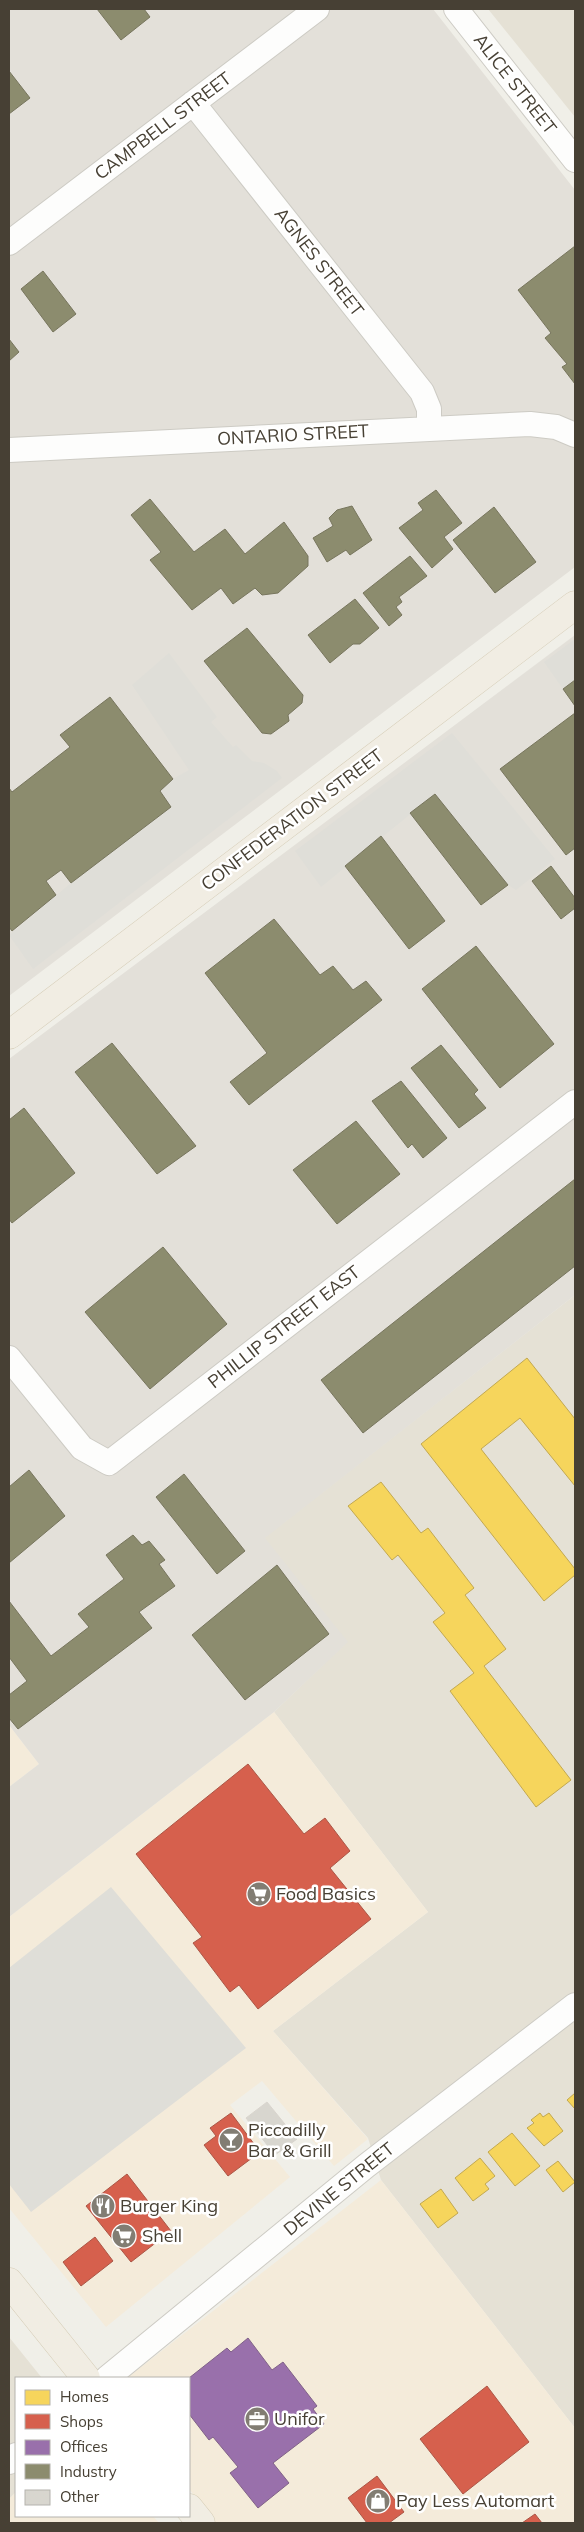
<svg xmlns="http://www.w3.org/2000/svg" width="584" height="2532" font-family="Mulish,sans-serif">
  <rect width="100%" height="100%" fill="#f0efe8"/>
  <path fill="#e5e1d5" d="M488,9h87v108z
    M575,1295v1133l-194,-248 -13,-42 -95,-107 155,-119 -154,-200 73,-70 -83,-104z
    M9,2337l33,41h-26v114l-7,7z"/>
  <path fill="#f4ebda" d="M274,1712l154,200 -155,119 95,108 -34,27 -72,-85 -32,24 60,72 -184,150 -97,-119v-291z
    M9,1725l30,39 -30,23z
    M381,2180l194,248v95h-359l-27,-34v-111h-62z
    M16,2492v24h137l6,7h-150v-24z"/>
  <path fill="#e3e0d9" d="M9,9h424l142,181v377l-566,429z
    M575,635v660l-310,243 83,104 -74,70 -265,205v-130l30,-23 -30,-39v-666z"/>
  <path fill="#dfded8" d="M575,639v41l-12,9 -19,-27z
    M169,653l48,64 -6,5 22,25 3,-2 16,16 12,2 13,8 5,7 -249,191 -24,-34 62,-52 100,-76 -11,-16 13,-12 16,-9 -57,-85z
    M452,733l103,126 -39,31 -8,-5 -73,-91 -114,93 -26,-36z
    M111,1887l135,161 -215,164 -22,-28v-216z"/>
  <path fill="#f6d55c" stroke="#c2a850" d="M527,1358l48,61v67l-55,-68 -39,31 94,120v6l-31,26 -123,-157z
    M381,1482l40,51 7,-5 46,60 -9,7 41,54 -22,17 87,114 -35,27 -86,-116 24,-18 -41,-51 12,-9 -47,-58 -6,5 -44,-54z
    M575,2093v16l-8,-9z
    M540,2113l3,4 6,-4 14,18 -19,15 -17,-18 7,-5 -3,-3z
    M512,2133l28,33 -25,20 -27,-34z
    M480,2158l15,18 -10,8 4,5 -16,12 -18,-23z
    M558,2161l17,21 -12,10 -17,-22z
    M441,2189l17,24 -20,15 -18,-24z"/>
  <path fill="#d6604d" stroke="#ab5646" d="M248,1764l56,70 21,-16 25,33 -20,17 41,51 -113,90 -19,-24 -9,7 -37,-49 9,-6 -66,-83z
    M231,2113l29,39 -32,24 -24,-31 12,-9 -6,-8z
    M127,2174l44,57 -40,31 -45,-56z
    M95,2237l18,24 -32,25 -18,-24z
    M487,2386l42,56 -66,52 -43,-55z
    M377,2476l27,36 -15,11h-22l-19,-25z
    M535,2514l7,9h-20z"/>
  <path fill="#9970ab" stroke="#806287" d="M248,2338l24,32 11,-8 34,44 -4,3 11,15 -51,39 16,20 -31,25 -28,-35 8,-6 -25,-30 -4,3 -20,-26v-36l38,-30 4,4z"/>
  <path fill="#8c8c6e" stroke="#77755d" d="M97,9h47l6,8 -29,23z
    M9,71l21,27 -21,16z
    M575,246v138l-13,-17 5,-3 -22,-26 6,-5 -33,-43z
    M43,271l33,43 -23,18 -32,-43z
    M9,339l10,13 -10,9z
    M436,490l26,33 -18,14 9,12 -21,19 -33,-40 24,-18 -5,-7z
    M150,499l44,53 31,-23 20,25 39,-32 24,34v10l-30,27 -16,2 -7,-7 -22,16 -12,-16 -29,22 -42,-50 11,-8 -30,-37z
    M352,506l20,34 -22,15 -4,-5 -19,12 -14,-24 20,-12 -4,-8 8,-8z
    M494,507l42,55 -41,31 -42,-53z
    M410,556l17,20 -28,21 3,5 -6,5 6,8 -13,11 -26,-33z
    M355,599l24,29 -19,16h-7l-23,19 -22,-28z
    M247,628l56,67 -1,8 -14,12 1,6 -18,13 -9,-1 -58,-72z
    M575,680v26l-12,-17z
    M110,697l63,82 -13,12 11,16 -100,76 -10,-13 -15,11 10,14 -44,36 -3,-4v-139l3,4 58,-45 -10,-12z
    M575,713v135l-9,7 -66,-86z
    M435,794l73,91 -27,20 -71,-92z
    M381,836l64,85 -36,28 -64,-83z
    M551,866l24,32v10l-14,11 -29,-38z
    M274,919l46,56 13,-9 20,24 13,-9 16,19 -133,105 -19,-23 37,-29 -62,-80z
    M476,946l78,98 -54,44 -78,-99z
    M112,1043l84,103 -39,28 -82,-102z
    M441,1045l37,45 -4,4 12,14 -27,20 -48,-60z
    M401,1081l46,57 -24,20 -11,-14 -4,4 -36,-47z
    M24,1108l51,65 -63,50 -3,-4v-99z
    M356,1121l44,53 -63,50 -44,-54z
    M575,1179v87l-212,167 -42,-53z
    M163,1247l64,77 -77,65 -65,-77z
    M29,1470l36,46 -56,47v-76z
    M184,1474l61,77 -28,23 -61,-77z
    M133,1535l9,10 7,-4 16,19 -6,4 16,22 -36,26 13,16 -134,101 -9,-11v-23l18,-14 -18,-24v-56l42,55 38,-29 -11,-13 46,-35 -18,-24z
    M277,1565l52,69 -84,66 -53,-65z"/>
  <path fill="#d8d6cf" stroke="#d9d5ce" d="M267,2102l30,37 -22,16 -29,-37z"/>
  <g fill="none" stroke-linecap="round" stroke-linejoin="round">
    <defs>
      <path id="minor" d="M456,9l119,151
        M193,103l229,289 7,17v19
        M9,243l308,-234
        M9,450l521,-26 26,3 19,8
        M9,1358l73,90 27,15 466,-361
        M107,2378l259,-212 209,-161
        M9,2462l7,-7"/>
      <path id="major" d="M9,1035l566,-430
        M9,2282l77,96
        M189,2508l12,15"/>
    </defs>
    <use href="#minor" stroke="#cdcbc4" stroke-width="26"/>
    <use href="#major" stroke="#d4cbb4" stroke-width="29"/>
    <use href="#minor" stroke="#fdfdfc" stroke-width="24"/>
    <use href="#major" stroke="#f1ede3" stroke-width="28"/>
  </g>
  <defs>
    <symbol id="supermarket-disc" viewBox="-11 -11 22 22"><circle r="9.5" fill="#827d73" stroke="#fff"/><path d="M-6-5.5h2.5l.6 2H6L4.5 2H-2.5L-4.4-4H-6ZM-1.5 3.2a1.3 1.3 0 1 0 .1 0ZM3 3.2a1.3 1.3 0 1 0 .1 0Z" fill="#fff"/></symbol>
    <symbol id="bar-disc" viewBox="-11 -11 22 22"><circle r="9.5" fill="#827d73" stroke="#fff"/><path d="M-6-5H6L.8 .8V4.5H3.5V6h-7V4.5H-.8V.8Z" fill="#fff"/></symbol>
    <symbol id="restaurant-disc" viewBox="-11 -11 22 22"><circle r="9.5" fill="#827d73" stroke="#fff"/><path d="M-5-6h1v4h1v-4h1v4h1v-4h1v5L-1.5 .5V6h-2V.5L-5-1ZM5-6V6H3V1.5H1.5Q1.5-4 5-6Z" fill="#fff"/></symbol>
    <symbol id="office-disc" viewBox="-11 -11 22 22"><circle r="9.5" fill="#827d73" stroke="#fff"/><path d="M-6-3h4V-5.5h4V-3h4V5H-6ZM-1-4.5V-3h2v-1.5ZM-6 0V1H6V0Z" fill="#fff"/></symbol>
    <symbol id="shop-disc" viewBox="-11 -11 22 22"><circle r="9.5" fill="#827d73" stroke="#fff"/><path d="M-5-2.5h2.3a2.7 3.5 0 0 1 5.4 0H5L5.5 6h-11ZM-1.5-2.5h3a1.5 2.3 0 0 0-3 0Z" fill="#fff"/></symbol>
  </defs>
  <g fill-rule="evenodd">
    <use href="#supermarket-disc" x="245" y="1880" width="28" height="28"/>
    <use href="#bar-disc" x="217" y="2126" width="28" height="28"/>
    <use href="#restaurant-disc" x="89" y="2192" width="28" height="28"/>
    <use href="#supermarket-disc" x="110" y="2222" width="28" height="28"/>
    <use href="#office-disc" x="243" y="2405" width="28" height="28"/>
    <use href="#shop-disc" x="364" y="2487" width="28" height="28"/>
  </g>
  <g text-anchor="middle" stroke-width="5" stroke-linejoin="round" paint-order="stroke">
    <g font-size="18" fill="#474034" stroke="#fff">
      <text transform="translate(515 84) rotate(52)" y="6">ALICE STREET</text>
      <text transform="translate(163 126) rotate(-37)" y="6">CAMPBELL STREET</text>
      <text transform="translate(319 262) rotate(52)" y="6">AGNES STREET</text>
      <text transform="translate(293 435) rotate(-3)" y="6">ONTARIO STREET</text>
      <text transform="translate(292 820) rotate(-37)" y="6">CONFEDERATION STREET</text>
      <text transform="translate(284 1327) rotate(-38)" y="6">PHILLIP STREET EAST</text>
      <text transform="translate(339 2189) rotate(-39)" y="6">DEVINE STREET</text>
    </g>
    <g font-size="18" fill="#474034" stroke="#fff" text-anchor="start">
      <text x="276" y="1900">Food Basics</text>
      <text x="248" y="2136">Piccadilly<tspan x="248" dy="21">Bar &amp; Grill</tspan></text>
      <text x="120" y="2212">Burger King</text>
      <text x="142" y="2242">Shell</text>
      <text x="274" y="2425">Unifor</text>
      <text x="396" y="2507">Pay Less Automart</text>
    </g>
  </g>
  <rect width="584" height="2532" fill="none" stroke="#474034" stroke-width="20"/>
  <rect x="15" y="2377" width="175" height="140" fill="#ffffff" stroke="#b5b3ae"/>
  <rect x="25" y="2390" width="25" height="15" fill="#f6d55c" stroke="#b5b3ae"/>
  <text x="60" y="2402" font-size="15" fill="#474034">Homes</text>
  <rect x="25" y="2414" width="25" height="15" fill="#d6604d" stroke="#b5b3ae"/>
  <text x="60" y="2427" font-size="15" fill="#474034">Shops</text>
  <rect x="25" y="2440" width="25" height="15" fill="#9970ab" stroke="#b5b3ae"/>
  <text x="60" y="2452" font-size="15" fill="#474034">Offices</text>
  <rect x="25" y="2464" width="25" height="15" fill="#8c8c6e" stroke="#b5b3ae"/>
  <text x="60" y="2477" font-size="15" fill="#474034">Industry</text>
  <rect x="25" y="2490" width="25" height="15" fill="#d8d6cf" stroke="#b5b3ae"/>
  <text x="60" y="2502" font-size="15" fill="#474034">Other</text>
</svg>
